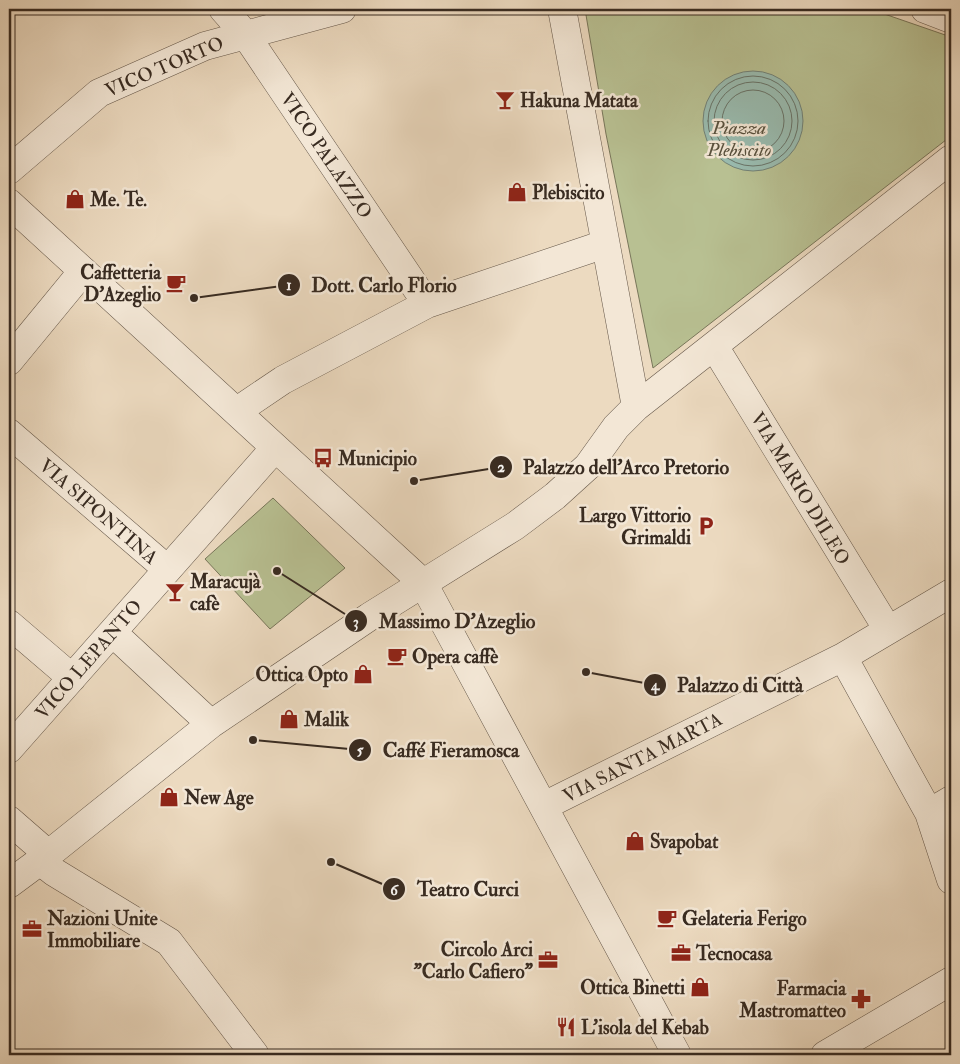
<svg xmlns="http://www.w3.org/2000/svg" width="960" height="1064" font-family="'IM FELL Double Pica',serif">
  <rect width="100%" height="100%" fill="#ecdac0"/>
  <filter id="stains"><feTurbulence type="fractalNoise" baseFrequency=".004" numOctaves="4"/><feColorMatrix values="0 0 0 0 .2 0 0 0 0 .09 0 0 0 0 .02 0 0 0 .5 -.17"/></filter>
  <radialGradient id="worn" r=".72"><stop offset=".6" stop-color="#630" stop-opacity="0"/><stop offset="1" stop-color="#630" stop-opacity=".3"/></radialGradient>
  <path fill="#b8c092" stroke="#78765a" d="M585,9h285l81,28v99l-298,232 -47,-234z
    M273,498l72,70 -75,61 -65,-70z"/>
  <path fill="#99bbaf" stroke="#728176" d="M703 121a50 50 0 1 1 100 0a50 50 0 1 1-100 0Z"/>
  <g fill="none" stroke-linecap="round" stroke-linejoin="round">
    <path stroke="#687368" stroke-width="1" d="M708 121a45 45 0 1 1 90 0a45 45 0 1 1-90 0Z
      M714 121a39 39 0 1 1 78 0a39 39 0 1 1-78 0Z
      M722 121a31 31 0 1 1 62 0a31 31 0 1 1-62 0Z"/>
    <defs>
      <path id="minor" d="M223,9l22,25 182,270
        M562,9l74,398 315,-248
        M925,9l26,10
        M9,170l90,-77 106,-47 137,-37
        M714,346l174,284
        M9,361l74,-90
        M237,411l46,-31 144,-76 178,-60
        M9,433l158,136
        M9,624l63,54
        M113,633l98,91
        M843,657l86,156 22,67
        M9,749l266,-301
        M544,806l299,-149 108,-64
        M929,813l22,-13
        M9,820l39,34
        M40,861l14,11 115,70 86,113
        M9,884l31,-23 171,-137 158,-107 146,-91 40,-30 33,-30 28,-39 20,-20
        M825,1055l126,-74"/>
      <path id="tertiary" d="M9,203l414,380 254,472"/>
    </defs>
    <use href="#minor" stroke="#655749" stroke-width="29"/>
    <use href="#tertiary" stroke="#655749" stroke-width="29"/>
    <use href="#minor" stroke="#f3e7d6" stroke-width="28"/>
    <use href="#tertiary" stroke="#f3e7d6" stroke-width="28"/>
  </g>
  <defs>
    <symbol id="bar-bare" viewBox="-9 -9 18 18"><path d="M-6-5H6L.8 .8V4.5H3.5V6h-7V4.5H-.8V.8Z" fill="#8f2418" stroke="#f3e7d6" stroke-width="2.5" paint-order="stroke"/></symbol>
    <symbol id="shop-bare" viewBox="-9 -9 18 18"><path d="M-5-2.5h2.3a2.7 3.5 0 0 1 5.4 0H5L5.5 6h-11ZM-1.5-2.5h3a1.5 2.3 0 0 0-3 0Z" fill="#8f2418" stroke="#f3e7d6" stroke-width="2.5" paint-order="stroke"/></symbol>
    <symbol id="cafe-bare" viewBox="-9 -9 18 18"><path d="M-5.5-4.5H6V0H3Q3 3.5 0 3.5H-2.5Q-5.5 3.5-5.5 0ZM3-3.2v2h1.7v-2ZM-6 4.5H4V6H-6Z" fill="#8f2418" stroke="#f3e7d6" stroke-width="2.5" paint-order="stroke"/></symbol>
    <symbol id="bus-bare" viewBox="-9 -9 18 18"><path d="M-5-6H5V4H4V6H2V4H-2V6H-4V4H-5ZM-3.5-4V0h7V-4ZM-3.5 1.2v1.5H-2V1.2ZM2 1.2v1.5H3.5V1.2Z" fill="#8f2418" stroke="#f3e7d6" stroke-width="2.5" paint-order="stroke"/></symbol>
    <symbol id="parking-bare" viewBox="-9 -9 18 18"><path d="M-3.5-5.5H1a3.5 3.5 0 0 1 0 7H-1V5.5H-3.5ZM-1-3.4V-.6H.8a1.4 1.4 0 0 0 0-2.8Z" fill="#8f2418" stroke="#f3e7d6" stroke-width="2.5" paint-order="stroke"/></symbol>
    <symbol id="office-bare" viewBox="-9 -9 18 18"><path d="M-6-3h4V-5.5h4V-3h4V5H-6ZM-1-4.5V-3h2v-1.5ZM-6 0V1H6V0Z" fill="#8f2418" stroke="#f3e7d6" stroke-width="2.5" paint-order="stroke"/></symbol>
    <symbol id="pharmacy-bare" viewBox="-9 -9 18 18"><path d="M-2-6h4v4h4v4h-4v4h-4v-4h-4v-4h4Z" fill="#8f2418" stroke="#f3e7d6" stroke-width="2.5" paint-order="stroke"/></symbol>
    <symbol id="restaurant-bare" viewBox="-9 -9 18 18"><path d="M-5-6h1v4h1v-4h1v4h1v-4h1v5L-1.5 .5V6h-2V.5L-5-1ZM5-6V6H3V1.5H1.5Q1.5-4 5-6Z" fill="#8f2418" stroke="#f3e7d6" stroke-width="2.5" paint-order="stroke"/></symbol>
  </defs>
  <g fill-rule="evenodd">
    <use href="#bar-bare" x="491" y="86" width="28" height="28"/>
    <use href="#shop-bare" x="503" y="178" width="28" height="28"/>
    <use href="#shop-bare" x="61" y="185" width="28" height="28"/>
    <use href="#cafe-bare" x="162" y="269" width="28" height="28"/>
    <use href="#bus-bare" x="309" y="444" width="28" height="28"/>
    <use href="#parking-bare" x="692" y="512" width="28" height="28"/>
    <use href="#bar-bare" x="161" y="578" width="28" height="28"/>
    <use href="#cafe-bare" x="383" y="642" width="28" height="28"/>
    <use href="#shop-bare" x="349" y="660" width="28" height="28"/>
    <use href="#shop-bare" x="275" y="705" width="28" height="28"/>
    <use href="#shop-bare" x="155" y="783" width="28" height="28"/>
    <use href="#shop-bare" x="621" y="827" width="28" height="28"/>
    <use href="#cafe-bare" x="653" y="904" width="28" height="28"/>
    <use href="#office-bare" x="18" y="915" width="28" height="28"/>
    <use href="#office-bare" x="667" y="939" width="28" height="28"/>
    <use href="#office-bare" x="534" y="946" width="28" height="28"/>
    <use href="#shop-bare" x="686" y="973" width="28" height="28"/>
    <use href="#pharmacy-bare" x="847" y="985" width="28" height="28"/>
    <use href="#restaurant-bare" x="552" y="1013" width="28" height="28"/>
  </g>
  <g text-anchor="middle" stroke-width="5" stroke-linejoin="round" paint-order="stroke">
    <g font-size="19" fill="#382b21" stroke="#f3e7d6">
      <text transform="translate(164 66) rotate(-23)" y="7">VICO TORTO</text>
      <text transform="translate(327 155) rotate(56)" y="7">VICO PALAZZO</text>
      <text transform="translate(801 488) rotate(59)" y="7">VIA MARIO DILEO</text>
      <text transform="translate(99 511) rotate(41)" y="7">VIA SIPONTINA</text>
      <text transform="translate(88 659) rotate(-49)" y="7">VICO LEPANTO</text>
      <text transform="translate(642 757) rotate(-27)" y="7">VIA SANTA MARTA</text>
    </g>
    <g font-size="19" font-weight="bold" fill="#382b21" stroke="#f3e7d6" text-anchor="start">
      <text x="520" y="107">Hakuna Matata</text>
      <text x="532" y="199">Plebiscito</text>
      <text x="90" y="206">Me. Te.</text>
      <text x="161" y="279" text-anchor="end">Caffetteria<tspan x="161" dy="22">D'Azeglio</tspan></text>
      <text x="338" y="465">Municipio</text>
      <text x="691" y="522" text-anchor="end">Largo Vittorio<tspan x="691" dy="22">Grimaldi</tspan></text>
      <text x="190" y="588">Maracujà<tspan x="190" dy="22">cafè</tspan></text>
      <text x="412" y="663">Opera caffè</text>
      <text x="348" y="681" text-anchor="end">Ottica Opto</text>
      <text x="304" y="726">Malik</text>
      <text x="184" y="804">New Age</text>
      <text x="650" y="848">Svapobat</text>
      <text x="47" y="925">Nazioni Unite<tspan x="47" dy="22">Immobiliare</tspan></text>
      <text x="682" y="925">Gelateria Ferigo</text>
      <text x="533" y="956" text-anchor="end">Circolo Arci<tspan x="533" dy="22">"Carlo Cafiero"</tspan></text>
      <text x="696" y="960">Tecnocasa</text>
      <text x="685" y="994" text-anchor="end">Ottica Binetti</text>
      <text x="846" y="995" text-anchor="end">Farmacia<tspan x="846" dy="22">Mastromatteo</tspan></text>
      <text x="581" y="1034">L'isola del Kebab</text>
    </g>
    <g font-size="19" font-style="italic" fill="#58503d" stroke="#f3e7d6">
      <text x="739" y="134">Piazza<tspan x="739" dy="22">Plebiscito</tspan></text>
    </g>
  </g>
  <path fill="none" stroke="#382b21" stroke-width="2" d="M194 298L289 285M414 481L501 467M277 571L356 621M586 672L655 685M253 740L360 750M331 862L394 889"/>
  <g fill="#382b21" stroke="#f3e7d6" stroke-width="2">
    <circle cx="194" cy="298" r="5"/>
    <circle cx="414" cy="481" r="5"/>
    <circle cx="277" cy="571" r="5"/>
    <circle cx="586" cy="672" r="5"/>
    <circle cx="253" cy="740" r="5"/>
    <circle cx="331" cy="862" r="5"/>
    <circle cx="289" cy="285" r="12"/>
    <circle cx="501" cy="467" r="12"/>
    <circle cx="356" cy="621" r="12"/>
    <circle cx="655" cy="685" r="12"/>
    <circle cx="360" cy="750" r="12"/>
    <circle cx="394" cy="889" r="12"/>
  </g>
  <g font-size="15" text-anchor="middle" font-weight="bold" fill="#fff">
    <text x="289" y="290">1</text>
    <text x="501" y="472">2</text>
    <text x="356" y="627">3</text>
    <text x="655" y="690">4</text>
    <text x="360" y="755">5</text>
    <text x="394" y="895">6</text>
  </g>
  <g font-size="20" text-anchor="middle" font-weight="bold" fill="#382b21" stroke="#f3e7d6" stroke-width="5" stroke-linejoin="round" paint-order="stroke">
    <text x="384" y="292">Dott. Carlo Florio</text>
    <text x="626" y="474">Palazzo dell'Arco Pretorio</text>
    <text x="457" y="628">Massimo D'Azeglio</text>
    <text x="740" y="692">Palazzo di Città</text>
    <text x="451" y="757">Caffé Fieramosca</text>
    <text x="468" y="896">Teatro Curci</text>
  </g>
  <rect width="960" height="1064" fill="none" stroke="#ecdac0" stroke-width="30"/>
  <rect x="10" y="10" width="940" height="1044" fill="none" stroke="#382b21" stroke-width="2.5"/>
  <rect x="15" y="15" width="930" height="1034" fill="none" stroke="#382b21"/>
  <rect width="100%" height="100%" filter="url(#stains)"/>
  <rect width="100%" height="100%" fill="url(#worn)"/>
</svg>
